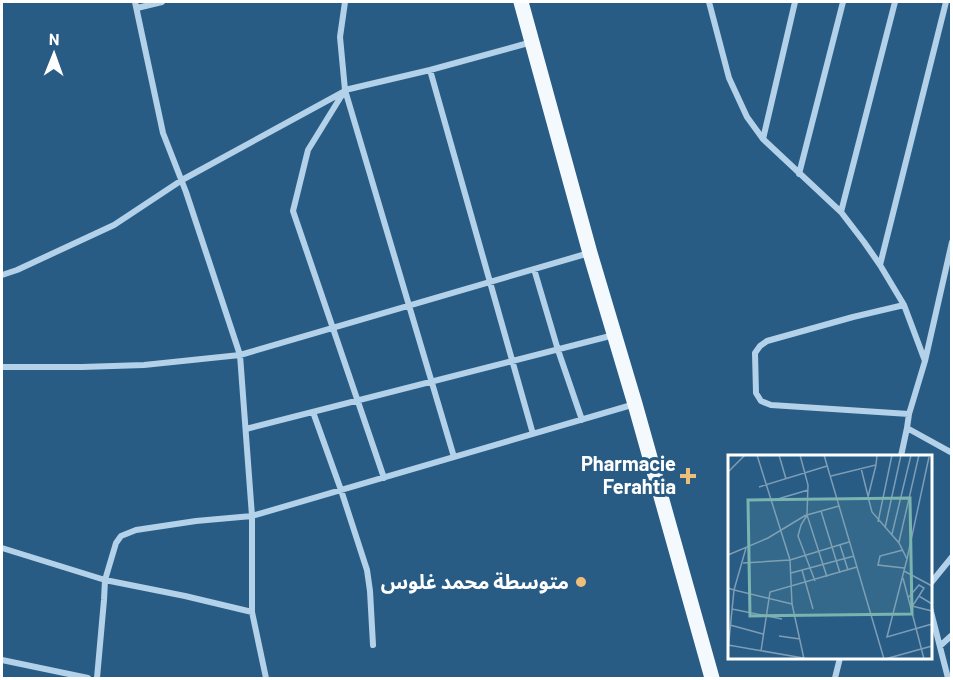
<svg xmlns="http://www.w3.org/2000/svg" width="953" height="680" font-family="Barlow,'Noto Sans Arabic',sans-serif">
  <rect width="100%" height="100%" fill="#285c85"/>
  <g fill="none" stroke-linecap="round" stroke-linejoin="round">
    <path stroke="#b3d1e8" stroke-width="6" d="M135,2l28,131 23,59 54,163 12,161v96l14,66
      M345,2l-5,35 5,53 109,367
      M709,2l20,76 18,39 16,22 78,73 23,30 16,23 24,40 21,56 27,-119
      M137,8l25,-6
      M430,70l103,364
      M763,139l32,-137
      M799,174l44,-172
      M841,212l54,-210
      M880,265l66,-263
      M534,269l24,81 24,70
      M2,275l15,-5 97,-45 68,-45 163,-89
      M904,305l-51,12 -86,24 -7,5 -5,7 1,40 5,8 10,4 138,9
      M2,367h80l62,-2 96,-10 349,-102
      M313,412l28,78 26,80 3,21 3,54
      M907,428l45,25
      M246,429l368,-94
      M901,456l6,-28 2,-14 16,-53
      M384,478l-91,-267 15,-61 37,-60 85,-20 102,-28
      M2,548l103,32 80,16 67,16
      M930,584l22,-27
      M930,608l18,70
      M940,646l12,-11
      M2,660l86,18
      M97,678l7,-78 1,-20 11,-37 5,-7 15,-6 60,-9 56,-5 383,-112
      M835,678l5,-20"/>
    <path stroke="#f4f9fe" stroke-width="15" d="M521,2l69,251 45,151 77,274"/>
  </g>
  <g fill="#efbf79" stroke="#285c85" stroke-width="2">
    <path d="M685 467h6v6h6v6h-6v6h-6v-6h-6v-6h6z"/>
    <circle cx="581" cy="582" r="6"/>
  </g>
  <g text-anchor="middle" stroke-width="6" stroke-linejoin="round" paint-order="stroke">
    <g font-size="20" font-weight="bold" fill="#fff" stroke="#285c85" text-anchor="end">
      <text x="676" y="471">Pharmacie<tspan x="676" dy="23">Ferahtia</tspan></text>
      <text x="569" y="589">متوسطة محمد غلوس</text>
    </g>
  </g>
  <g transform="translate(728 455)">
    <rect width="204" height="204" fill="#285c85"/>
    <path fill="none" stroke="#7e9db6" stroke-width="1.5" d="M29,0l33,105 2,44 12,55M51,0l7,24M72,0l8,30 -1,30 20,62M96,0l60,204M148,10l-8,32 4,15 27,31 8,16 22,-102M133,13l7,28M0,17l17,-17M103,21l45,-11 1,-10M31,32l68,-21M43,46l37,-11M93,56l19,62M150,67l14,-67M157,73l16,-73M164,79l19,-79M171,87l20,-87M112,90l8,25M18,93l-12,42 58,14M175,95l-23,6 -2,9 26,3M0,100l40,-17 38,-23M179,104l-20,78 45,-13M15,108l47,-3 59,-18M74,115l11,39M176,116l28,15M63,118l63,-17M175,123l21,81M87,126l-17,-45 3,-11 6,-10 32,-9M0,133l6,2 -6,60M180,143l11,-13 5,3 -5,8M185,150l6,-9 13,8M184,151l20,5M4,154l50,10M2,170l33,9M51,181l21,3M0,190l81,14M33,196l9,-59 87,-25M157,204l47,-13"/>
    <path fill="#7bb4af" fill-opacity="0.15" stroke="#7bb4af" stroke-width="3" d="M182,43l2,116 -162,2 -2,-116z"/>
    <rect width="204" height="204" fill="none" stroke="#fff" stroke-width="3"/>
  </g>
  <rect width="953" height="680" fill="none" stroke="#ffffff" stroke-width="6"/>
  <g transform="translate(54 54) rotate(1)" stroke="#285c85" stroke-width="4.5" paint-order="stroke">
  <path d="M0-4.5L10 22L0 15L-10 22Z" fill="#ffffff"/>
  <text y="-9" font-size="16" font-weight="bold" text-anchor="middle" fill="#ffffff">N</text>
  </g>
</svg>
